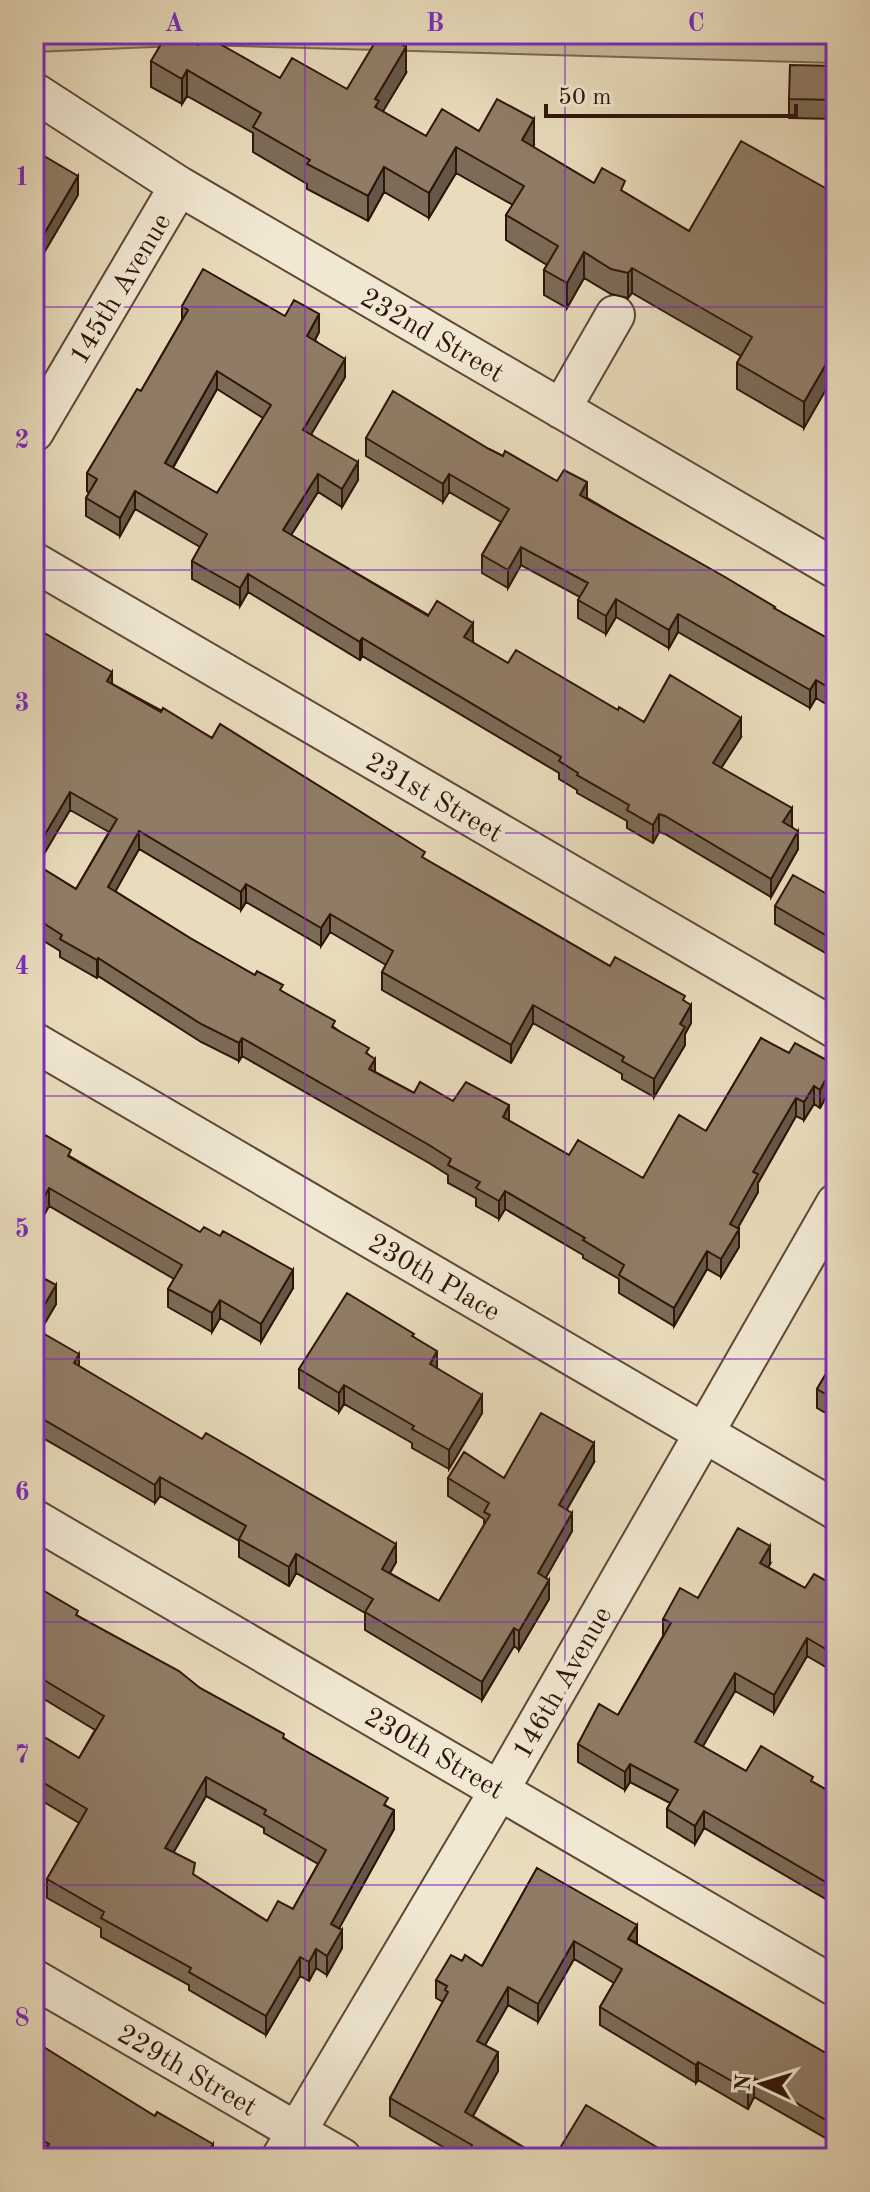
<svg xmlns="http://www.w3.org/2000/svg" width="870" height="2192" font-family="'Old Standard TT',serif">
  <rect width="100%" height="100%" fill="#e9dcbc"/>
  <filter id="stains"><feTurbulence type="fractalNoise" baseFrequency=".0025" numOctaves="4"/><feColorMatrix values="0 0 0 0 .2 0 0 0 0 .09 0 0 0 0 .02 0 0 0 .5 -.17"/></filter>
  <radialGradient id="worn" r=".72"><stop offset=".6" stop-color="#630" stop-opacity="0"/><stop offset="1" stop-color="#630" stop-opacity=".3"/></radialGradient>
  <path fill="#c9ba9e" stroke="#7c6854" stroke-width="2" d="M34,34h802v29l-635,-18 -167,7z"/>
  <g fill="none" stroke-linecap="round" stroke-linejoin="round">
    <defs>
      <path id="minor" d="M34,92l145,94 657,383
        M561,409l54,-94
        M34,432l145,-246
        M34,562l802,467
        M34,1042l802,468
        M34,1519l802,468
        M34,1979l308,179
        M281,2158l219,-369 336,-586"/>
    </defs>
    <use href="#minor" stroke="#5e4736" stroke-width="42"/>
    <use href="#minor" stroke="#f1e8d3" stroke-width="38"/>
  </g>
  <path fill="#7c6b58" stroke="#2f1509" stroke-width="2" fill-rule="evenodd" d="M198,45l82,33 67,11 59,-16 -24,38 44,25 53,-5 55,14 -1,2 61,36 31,10 64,38 147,-36 -32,233 -67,-39v-26l4,-7 -109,-63 -4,5 -17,-4 -27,-16 -17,30 -23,-13v-25l3,-5 -41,-25v-25l7,-10 -57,-32 -27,45 -45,-26 -16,29 -61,-32v-5l-54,-32v-19l-66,-37 -5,8 -31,-17v-26z
    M836,66v53l-47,-1v-19z
    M182,306l103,10 34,16 -4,8 30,37 -34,57 47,46 -16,27 -24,-15 -27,43 182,106 -1,1 36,21 136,59 97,15 -20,31 71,58 6,23 -27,48 -106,-63 -6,-2 -6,11 -26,-15v-7l-50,-28v-3l-18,-11v-6l-197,-117 -2,4 -112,-68 -8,14 -48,-27v-18l8,-14 -65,-38 -15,27 -34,-20v-18l3,-5 -2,-2v-18l54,-82 41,-71zM217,389l46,29 -46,75 -44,-25z
    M366,438l123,11 98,49 188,111 61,34v67l-20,-12 -6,10 -132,-76 -9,16 -53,-31 -10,17 -28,-16v-18l2,-3 -59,-32 -13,23 -26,-15v-18l19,-33 -52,-30 -6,10 -77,-46z
    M836,445v29l-5,-3v-19z
    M34,627l78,57 100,54 213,121 185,107 75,36 6,21 -6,11v11l-31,52 -32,-18v-5l-89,-51 -22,40 -129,-73v-18l4,-7 -56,-33 -9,14 -75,-44 -5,8 -102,-61 -24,42 75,47 93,54 52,36 34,27 6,17 39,21 39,8 56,20 60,34 74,23 63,-47 55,-93 73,44 -14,26 -6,-4 -10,16 -8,-4 -38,67v9l-21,36 2,19 -18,30 -14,-8 -33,57 -55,-33v-14l-36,-21v-3l-78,-46 -6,10 -23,-13v-8l-28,-15v-8l-19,-12 -187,-107 -3,5 -38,-19 -103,-66 -1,2 -37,-21v-6l-26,-16zM70,810l39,22 -33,57 -39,-24z
    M836,899v60l-61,-35v-18z
    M34,1135l259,153 -32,54 -41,-24 -8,14 -44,-25v-18l6,-10 -125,-73 -14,25h-1z
    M34,1273l22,31 -16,27 39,35 317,196 -6,11 49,28 45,-76v-6l-36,-23v-18h56l90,-16 -27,47 5,22 -27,47 4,21 -30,51 -5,-4 -32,54 -117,-70v-17l-69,-40 -7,13 -50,-29v-16l-79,-45 -5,7 -114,-66 -2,4 -5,-3z
    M414,1337l23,31 45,45 -33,56 -37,-21v-5l-68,-39 -5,8 -40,-24v-19z
    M836,1357v62l-19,-11v-19z
    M770,1564l-2,3 37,21 31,-2v87l-29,-17 -33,57 -39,-22 -33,55 44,25 67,11 23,13v110l-132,-77 -9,16 -28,-17v-18l3,-6 -40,-21 -5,8 -47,-28v-18l40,-29 45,-79v-17l35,-21z
    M34,1585l44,31 206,122 104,69 6,22 -55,99 3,20 -15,27 -11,-7 -7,13 -9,-5 -34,59 -77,-45v-5l-88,-48v-9l-54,-30v-19l32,-56 -45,-27v-65l45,27 16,-28 -61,-37zM206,1796l58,32v5l54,31 -25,45 -26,12 -72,-45 -22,-23z
    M537,1868l100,76 199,115v85l-82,-47 -6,12 -50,-29 -2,3 -96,-58v-18l14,-24 -40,-24 -36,63 -30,-17 -23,40 13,26 -25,45 68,42h-79l-72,-42v-18l53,-96 -7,-4v-18l26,-19 20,5z
    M34,2041l179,117h-172l-7,-4z"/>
  <path fill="#655747" stroke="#2f1509" stroke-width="2" d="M406,47v26l-27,45v9l-4,-28z
    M187,70v26l-5,8v-25z
    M534,119v26l-12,21v-26z
    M456,147v26l-27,45v-25z
    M384,167v25l-16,29v-25z
    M78,176v19l-44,75v-19z
    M584,252v26l-17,30v-25z
    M632,268v25l-4,5v-25z
    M319,314v18l-12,22v-18z
    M836,347v25l-32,56v-26z
    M345,359v18l-42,71v-18z
    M217,371v18l-52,92v-18z
    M358,462v18l-16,27v-18z
    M318,474v18l-35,56v-18z
    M449,474v18l-6,10v-18z
    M587,482v18l-7,-5z
    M135,491v18l-15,27v-18z
    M521,547v18l-13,23v-18z
    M248,574v18l-8,14v-18z
    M616,599v18l-10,17v-18z
    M678,614v18l-9,16v-18z
    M473,623v18l-9,14v-18z
    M362,638v18l-2,4v-18z
    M112,672v18l-5,-9z
    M816,680v18l-6,10v-18z
    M741,718v19l-28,44v-18z
    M70,792v18l-36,61v-18z
    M792,808v18l-9,14v-18z
    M659,814v18l-6,11v-18z
    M139,831v18l-31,56v-18z
    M798,831v18l-27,48v-18z
    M246,884v18l-5,8v-18z
    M330,914v18l-9,14v-18z
    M98,958v18l-1,2v-18z
    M533,1005v18l-22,40v-18z
    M691,1005v18l-6,11v11l-31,52v-18l26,-55z
    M242,1038v18l-3,5v-18z
    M375,1059v18l-6,-8z
    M834,1064v18l-14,26v-18z
    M814,1086v18l-10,16v-18z
    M796,1098v18l-38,67v9l-28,50v-18l23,-52z
    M509,1105v18l-6,-6z
    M49,1188v18l-14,25v-18z
    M505,1191v18l-6,10v-18z
    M739,1229v18l-18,30v-18z
    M707,1251v18l-33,57v-18z
    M293,1270v18l-32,54v-18z
    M56,1285v19l-22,38v-19z
    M220,1300v18l-8,14v-19z
    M437,1351v19l-7,-6z
    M79,1354v19l-5,-10z
    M344,1385v19l-5,8v-19z
    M482,1395v18l-33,56v-19z
    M41,1418v19l-2,4v-19z
    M594,1443v19l-35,61v-18z
    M160,1477v19l-5,7v-18z
    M572,1513v18l-34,61v-19z
    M396,1544v18l-14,25v-18z
    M770,1546v18l-10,17v-18z
    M296,1554v19l-7,13v-19z
    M549,1580v19l-30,51v-19z
    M514,1628v18l-32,54v-18z
    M807,1638v18l-33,57v-18z
    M735,1673v18l-40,69v-18z
    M630,1764v18l-5,8v-18z
    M206,1777v19l-41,71v-19z
    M394,1810v19l-63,114v-19z
    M704,1811v17l-9,16v-18z
    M637,1925v18l-9,-4z
    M342,1930v18l-15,27v-19z
    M574,1941v18l-36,63v-18z
    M316,1949v19l-7,13v-19z
    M300,1957v19l-34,59v-19z
    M508,1987v18l-31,54v-18z
    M498,2052v19l-33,59v-18z
    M698,2062v18l-2,3v-18z
    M754,2078v19l-6,12v-19z
    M213,2144v14h-8z"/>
  <path fill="#907c66" stroke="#2f1509" stroke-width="2" fill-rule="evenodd" d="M167,34h12l19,11 6,-10 76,43 12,-20 55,31 33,-55h4l22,13 -31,52 4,2 -4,6 51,29 16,-27 37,22 18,-32 37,20 -12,21 72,43 8,-15 23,13 -4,9 68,41 52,-90 95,53v153l-32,55 -67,-39 15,-26 -120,-69 -4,5 -17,-4 -27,-17 -17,31 -23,-13 14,-24 -52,-31 18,-29 -68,-39 -27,46 -45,-26 -16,29 -61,-32 3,-4 -57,-33 8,-14 -74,-43 -5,9 -31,-18z
    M790,65l46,1v34l-47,-1z
    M34,150l44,26 -44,75z
    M203,269l82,47 9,-16 25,14 -12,22 38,23 -42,71 55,32 -16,27 -24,-15 -35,56 145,86 9,-15 36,22 -9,14 44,26 8,-13 102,60 1,-3 25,15 26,-47 71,43 -28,45 79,45 -9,14 15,9 -27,48 -106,-63 -6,-2 -6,11 -26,-15 2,-5 -52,-30 1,-2 -19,-12 2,-4 -199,-119 -2,4 -112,-68 -8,14 -48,-27 15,-27 -72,-43 -15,27 -34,-20 11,-19 -10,-6 50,-84 4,2 47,-81 -6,-4zM217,371l54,34 -54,88 -52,-30z
    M393,391l96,58 14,7 2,-5 52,30 7,-11 23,12 -7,13 145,82 50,30 -1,1 62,35v49l-20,-12 -6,10 -132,-76 -9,16 -53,-31 -10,17 -28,-16 10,-17 -67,-36 -13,23 -26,-15 27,-46 -60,-35 -6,10 -77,-46z
    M836,445v10l-5,-3z
    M34,627l78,45 -5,9 54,31 2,-4 49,30 8,-14 205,128 -3,5 188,109 5,-9 70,39 -2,4 8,5 -11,19 5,3 -31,52 -32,-18 2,-4 -91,-52 -22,40 -129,-73 11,-21 -63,-37 -9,14 -75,-44 -5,8 -102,-61 -31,56 82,51 65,37 2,-4 26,14 -3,5 55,31 -3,6 37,21 -3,5 9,6 -6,10 45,24 6,-11 33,19 13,-19 43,23 -6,12 66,38 9,-15 65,38 36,-63 27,16 55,-93 28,15 6,-10 39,21 -14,26 -6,-4 -10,16 -8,-4 -43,74 5,2 -28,50 9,5 -18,30 -14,-8 -33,57 -55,-33 5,-10 -41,-25 2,-2 -80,-47 -6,10 -23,-13 4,-6 -32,-17 3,-6 -22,-14 -187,-107 -3,5 -38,-19 -103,-66 -1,2 -37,-21 2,-4 -28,-18v-54l42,26 41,-70 -47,-27 -36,61z
    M793,875l43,24v42l-61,-35z
    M34,1135l9,5 2,-5 26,15 -3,6 132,76 4,-5 16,9 3,-5 70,39 -32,54 -41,-24 -8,13 -44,-24 14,-24 -133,-77 -14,25 -1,-1z
    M34,1273l22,12 -22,38z
    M347,1293l67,41 -2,2 25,15 -7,13 52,31 -33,55 -37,-21 2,-3 -70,-41 -5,8 -40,-24z
    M34,1328l45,26 -5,9 128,76 4,-6 190,111 -14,25 57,32 51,-86 -6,-3 5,-9 -41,-25 16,-26 40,26 37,-65 53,30 -35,62 13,8 -34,60 11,7 -30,51 -5,-3 -32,54 -117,-70 8,-13 -77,-45 -7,13 -50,-28 7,-13 -86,-49 -5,8 -114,-67 -2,4 -5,-3z
    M836,1357v43l-19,-11z
    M738,1528l32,18 -10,17 45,25 9,-14 22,12v69l-29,-17 -33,57 -39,-22 -40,69 51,29 15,-25 52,31 -2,4 25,14v93l-132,-77 -9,15 -28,-17 11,-19 -48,-26 -5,8 -47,-28 21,-40 19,11 53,-92 -8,-4 17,-31 18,10z
    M34,1585l44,26 -2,4 103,56 21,17 84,46 -1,4 105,60 -4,7 10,5 -63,114 11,6 -15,26 -11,-7 -7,13 -9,-5 -34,59 -77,-44 2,-4 -90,-50 3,-6 -57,-33 40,-70 -53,-32v-46l45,27 25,-42 -70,-42zM206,1777l60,33 -2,4 62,36 -33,59 -15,-8 -11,20 -74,-47 2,-11 -30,-15z
    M537,1868l100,57 -9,14 208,120v67l-82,-48 -6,12 -50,-28 -2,3 -96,-58 22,-38 -48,-28 -36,63 -30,-17 -31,54 21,11 -33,60 76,46h-62l-11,-7 4,-6 -82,-47 58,-106 -3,-2 2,-4 -11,-6 15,-25 11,6 3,-6 17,11z
    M34,2041l121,75 2,-4 56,32 -8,14h-138l-20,-12 2,-2 -15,-9z
    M586,2105l89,53h-121z"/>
  <path fill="none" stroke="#7b2cbf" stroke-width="2" stroke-opacity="0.55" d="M305,34v2124M565,34v2124M34,307h802M34,570h802M34,833h802M34,1096h802M34,1359h802M34,1622h802M34,1885h802"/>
  <g text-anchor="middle" stroke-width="8" stroke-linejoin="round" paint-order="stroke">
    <g font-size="28" fill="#2f1509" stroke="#f1e8d3">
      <text transform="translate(119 288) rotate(-59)" y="10">145th Avenue</text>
      <text transform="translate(433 334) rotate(30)" y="10">232nd Street</text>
      <text transform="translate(435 796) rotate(30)" y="10">231st Street</text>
      <text transform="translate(435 1276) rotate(30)" y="10">230th Place</text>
      <text transform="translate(561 1682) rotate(-60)" y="10">146th Avenue</text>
      <text transform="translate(435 1752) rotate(30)" y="10">230th Street</text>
      <text transform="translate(188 2069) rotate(30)" y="10">229th Street</text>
    </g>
  </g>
  <rect width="870" height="2192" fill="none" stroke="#e9dcbc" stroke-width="88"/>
  <g transform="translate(762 2084) rotate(274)" stroke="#f1e8d3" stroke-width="6" paint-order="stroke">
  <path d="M0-6L14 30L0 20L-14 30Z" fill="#2f1509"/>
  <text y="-12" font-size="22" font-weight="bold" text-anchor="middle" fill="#2f1509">N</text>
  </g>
  <path d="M546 104v12h250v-12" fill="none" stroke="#2f1509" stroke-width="4"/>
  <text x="558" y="104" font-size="24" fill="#2f1509" stroke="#f1e8d3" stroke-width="6" paint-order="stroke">50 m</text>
  <rect x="44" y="44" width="782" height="2104" fill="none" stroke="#7b2cbf" stroke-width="3"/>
  <g font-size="26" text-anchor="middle" font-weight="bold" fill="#7b2cbf">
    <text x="174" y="31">A</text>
    <text x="435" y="31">B</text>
    <text x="696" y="31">C</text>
    <text x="22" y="185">1</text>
    <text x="22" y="448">2</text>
    <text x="22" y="711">3</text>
    <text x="22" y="974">4</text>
    <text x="22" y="1237">5</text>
    <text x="22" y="1500">6</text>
    <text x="22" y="1763">7</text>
    <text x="22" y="2026">8</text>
  </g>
  <rect width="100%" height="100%" filter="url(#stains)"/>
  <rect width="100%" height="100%" fill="url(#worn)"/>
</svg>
